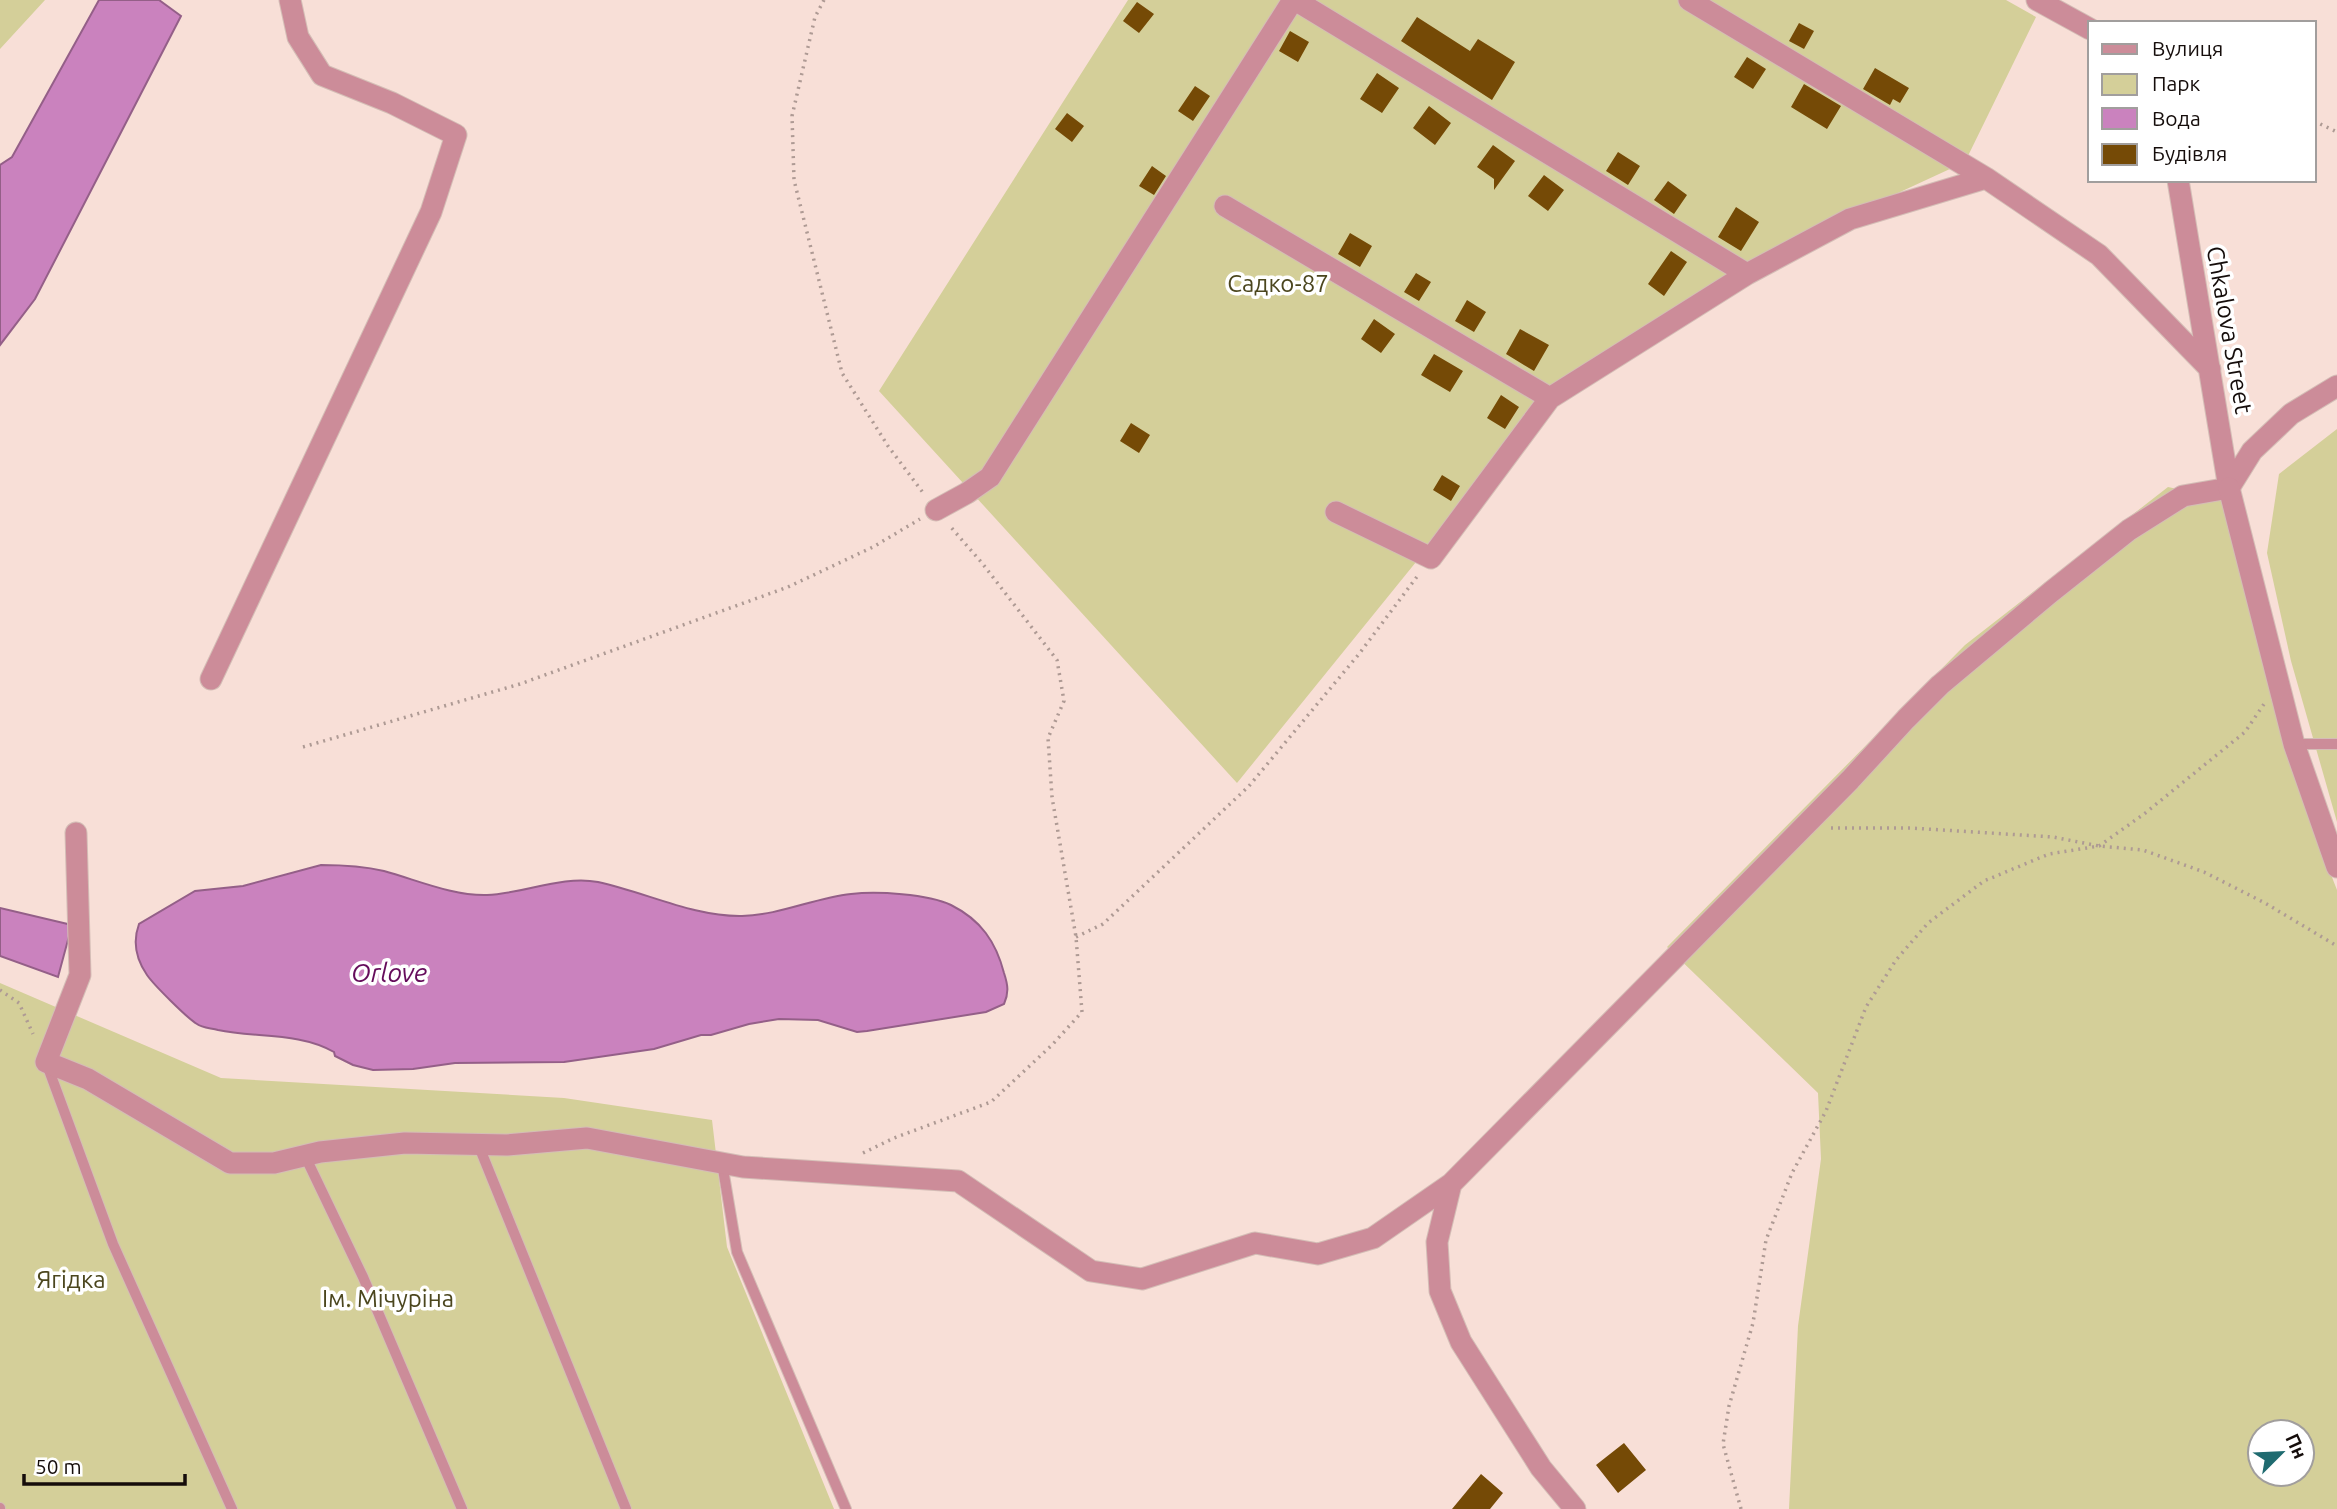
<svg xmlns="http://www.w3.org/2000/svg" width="2337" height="1509" font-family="Ubuntu,sans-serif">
  <rect width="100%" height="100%" fill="#f8dfd7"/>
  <path fill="#d4cf99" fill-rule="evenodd" d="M0,0h45l-45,49z
    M1128,0h878l30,17 -71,145 -197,91 -218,136 -134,173 -179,221 -358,-392z
    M2337,429v393l-46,-161 -24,-108 12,-79z
    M2168,487l55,12 90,330 24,61v619h-548l9,-183 23,-167 -3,-66 -151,-146 298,-302zM2260,1432h42v42h-42z
    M0,983l221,95 343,20 148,22 15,127 107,262h-834z"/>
  <path fill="#ca82be" stroke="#945f88" stroke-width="2" d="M99,0h60l22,16 -146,283 -35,46v-180l12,-8z
    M321,865c22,0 42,1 63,6 33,9 69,25 103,24 36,-1 75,-20 111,-13 47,10 96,35 144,34 38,-1 72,-18 109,-22 26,-3 77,0 100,11 30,15 45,37 53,68 4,12 5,20 0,31l-18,8 -119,19 -10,1 -39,-12 -39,-1 -30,5 -38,11h-10l-47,14 -90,13 -109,1 -42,6 -40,1 -20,-5 -18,-9 -1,-4c-34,-20 -79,-14 -116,-22 -7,-2 -16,-2 -21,-6 -10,-6 -43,-39 -50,-49 -11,-16 -15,-32 -8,-51l56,-33 48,-5z
    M0,908l72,17 -14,52 -58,-21z"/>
  <path fill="#754a06" d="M1137,2l17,12 -15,19 -16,-12z
    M1417,17l53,34 8,-12 37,23 -23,38 -91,-59z
    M1799,23l15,8 -10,18 -15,-8z
    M1290,31l19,11 -11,20 -19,-11z
    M1747,57l19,12 -13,20 -19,-12z
    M1875,68l34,20 -9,15 -7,-4 -3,6 -27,-16z
    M1377,73l22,15 -17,25 -22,-14z
    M1804,84l37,22 -14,23 -36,-22z
    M1195,86l15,10 -17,25 -15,-10z
    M1429,106l22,17 -16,22 -22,-17z
    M1067,113l17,13 -12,16 -17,-13z
    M1493,145l22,16 -21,29v-11l-17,-12z
    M1618,152l22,14 -12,19 -22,-14z
    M1152,166l14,10 -12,19 -15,-9z
    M1544,175l20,15 -16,21 -20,-15z
    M1668,181l19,14 -13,19 -20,-14z
    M1736,207l23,15 -18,29 -23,-14z
    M1350,233l22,13 -12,21 -22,-13z
    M1671,251l16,11 -23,34 -16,-12z
    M1416,273l15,9 -12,19 -15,-9z
    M1467,300l19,12 -12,20 -19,-11z
    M1374,319l21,15 -14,19 -20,-14z
    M1520,329l29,16 -15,26 -28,-17z
    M1434,354l29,17 -13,21 -29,-17z
    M1501,395l18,12 -14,22 -18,-11z
    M1131,423l19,12 -11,18 -19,-12z
    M1442,475l18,11 -9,15 -18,-11z
    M1624,1443l22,27 -28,23 -22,-28z
    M1481,1474l22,19 -13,16h-38z"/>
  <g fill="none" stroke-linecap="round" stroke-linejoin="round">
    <defs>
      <path id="service" d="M2294,744h43
        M46,1062l67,182 119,265
        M478,1144l148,365
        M305,1156l58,121 99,232
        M722,1163l15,89 109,257
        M0,1508v1"/>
      <path id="minor" d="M1295,0l452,274 103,-55 136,-41 113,77 111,114
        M1689,0l297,178
        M2037,0l53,29
        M2178,180l51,308
        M1225,206l325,192 197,-124
        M2229,488l23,-37 39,-37 46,-28
        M936,510l31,-17 23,-16 303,-477
        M1336,512l95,46 119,-160
        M211,679l220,-467 25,-77 -64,-32 -70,-28 -24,-38 -8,-37
        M76,833l4,142 -34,87 42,17 142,84h44l46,-11 85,-9 102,2 80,-7 156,29 215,14 133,90 51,8 113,-36 63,11 55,-16 78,-54 399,-404 56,-61 34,-34 111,-93 78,-62 54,-34 46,-8
        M1451,1184l-14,58 3,49 21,51 80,126 34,41"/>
      <path id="tertiary" d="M2229,488l65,256 43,123"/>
    </defs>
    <use href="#service" stroke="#d4bdb6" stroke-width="12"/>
    <use href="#minor" stroke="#d4bdb6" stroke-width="23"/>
    <use href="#tertiary" stroke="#d4bdb6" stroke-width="23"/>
    <path stroke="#ae9a94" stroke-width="3.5" stroke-dasharray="2 5" stroke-linecap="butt" d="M824,0l-9,17 -23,99 2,64 48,193 46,73 36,48
      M2314,121l23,11
      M303,747l217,-63 268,-97 85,-40 47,-28
      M1831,828h80l142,9 46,9 44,4 61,22 61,31 72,43
      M1076,937l27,-13 146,-138 110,-132 60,-80
      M0,990l19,13 14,31
      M863,1153l31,-15 97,-36 61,-57 30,-33 -6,-75 -24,-140 -4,-59 16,-37 -7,-41 -75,-97 -33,-38
      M1741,1509l-18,-65 6,-38 24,-83 13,-83 26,-67 34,-62 40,-104 30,-47 32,-37 56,-42 65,-27 50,-8 45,-32 101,-82 19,-28"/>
    <use href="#service" stroke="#cc8c99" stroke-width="10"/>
    <use href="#minor" stroke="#cc8c99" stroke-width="21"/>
    <use href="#tertiary" stroke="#cc8c99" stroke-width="21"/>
  </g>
  <g text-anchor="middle" stroke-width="7" stroke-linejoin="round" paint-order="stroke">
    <g font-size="24" fill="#4b461e" stroke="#fff">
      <text x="1278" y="292">Садко-87</text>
      <text x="71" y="1288">Ягідка</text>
      <text x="388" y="1307">Ім. Мічуріна</text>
    </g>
    <g font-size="24" fill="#150d0b" stroke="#fff">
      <text transform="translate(2229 330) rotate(80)" y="8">Chkalova Street</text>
    </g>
    <g font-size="26" font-style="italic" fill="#650c5b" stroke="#fff">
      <text x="389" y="982">Orlove</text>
    </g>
  </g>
  <rect x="2088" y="21" width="228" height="161" fill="#ffffff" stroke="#a19e9d" stroke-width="2"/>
  <rect x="2102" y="44" width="35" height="10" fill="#cc8c99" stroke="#a19e9d" stroke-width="2"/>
  <text x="2152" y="56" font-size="21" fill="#150d0b">Вулиця</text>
  <rect x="2102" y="74" width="35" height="21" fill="#d4cf99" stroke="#a19e9d" stroke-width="2"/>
  <text x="2152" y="91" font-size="21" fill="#150d0b">Парк</text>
  <rect x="2102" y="108" width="35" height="21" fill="#ca82be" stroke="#a19e9d" stroke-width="2"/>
  <text x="2152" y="126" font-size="21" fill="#150d0b">Вода</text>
  <rect x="2102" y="144" width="35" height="21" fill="#754a06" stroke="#a19e9d" stroke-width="2"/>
  <text x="2152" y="161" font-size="21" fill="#150d0b">Будівля</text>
  <g transform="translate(2281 1453) rotate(66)"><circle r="33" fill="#ffffff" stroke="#a19e9d" stroke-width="2"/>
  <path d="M0-5L12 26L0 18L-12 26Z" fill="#1f6b70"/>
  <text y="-10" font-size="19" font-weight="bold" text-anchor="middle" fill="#150d0b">Пн</text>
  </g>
  <path d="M24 1474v10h161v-10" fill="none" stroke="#150d0b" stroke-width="3.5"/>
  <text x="35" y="1474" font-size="21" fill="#150d0b" stroke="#ffffff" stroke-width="5" paint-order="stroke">50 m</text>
</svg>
